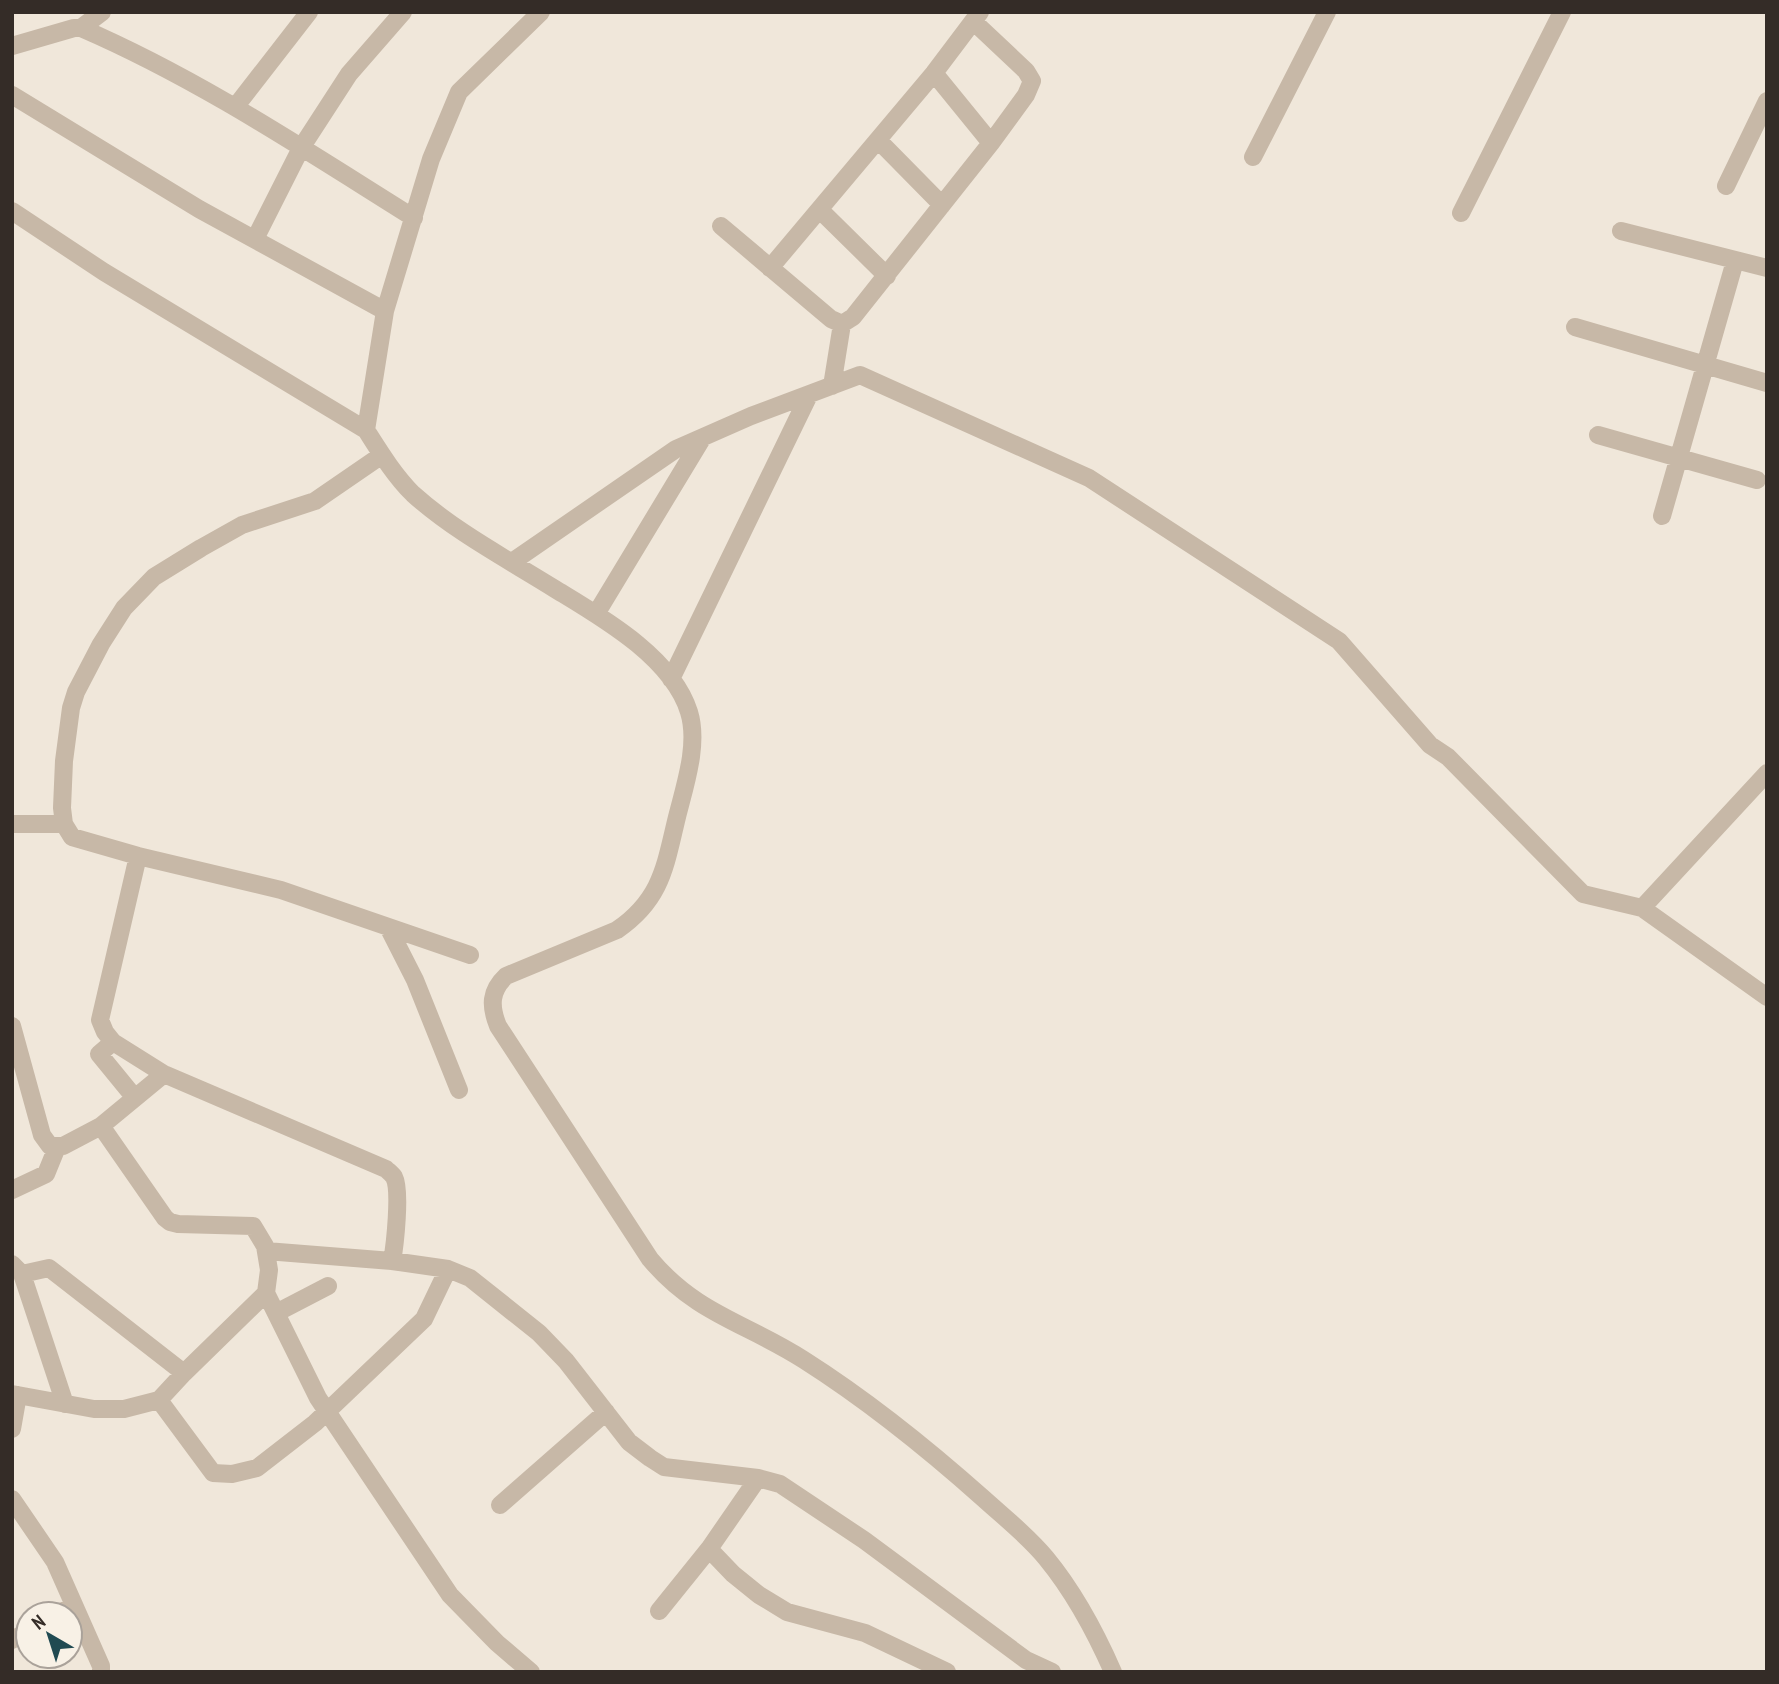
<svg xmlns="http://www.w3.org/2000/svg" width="1779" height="1684" font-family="'PT Sans Narrow',sans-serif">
  <rect width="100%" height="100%" fill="#f0e7da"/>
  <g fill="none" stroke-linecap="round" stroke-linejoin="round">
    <path stroke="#c7b8a7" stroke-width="18" d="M541,12l-82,80 -28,67 -46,152 -19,119c14,22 28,45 47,64 41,37 94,65 142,95 46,28 117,68 134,123 10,32 -4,73 -12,105 -12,49 -15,82 -60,113l-111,46c-16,15 -16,30 -8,50l152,233c47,56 97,64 154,101 63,40 125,90 180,139 21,19 44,37 62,59 28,34 49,73 67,114
      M81,28l21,-16
      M12,46l62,-18h7c118,51 224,122 333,190
      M934,73l57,70
      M12,95l187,114 186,102
      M236,106l73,-94
      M878,140l64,65
      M1253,157l74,-145
      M1726,186l41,-85
      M820,210l67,66
      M12,211l92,61 262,158
      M1461,213l101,-201
      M721,226l110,93 11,5 11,-7 138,-174 35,-48 6,-14 -6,-10 -52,-49
      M1621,231l146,37
      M255,239l46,-91 48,-74 54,-62
      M770,268l164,-195 46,-61
      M1575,327l192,56
      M832,386l10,-62
      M1598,435l159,45
      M382,455l-67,46 -73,24 -41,23 -47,29 -30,31 -23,36 -25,48 -5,16 -7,53 -2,47 2,16 8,13 66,19 143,34 189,65
      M1662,516l73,-255
      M512,562l164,-113 75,-33 109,-41 229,103 250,163 91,104 18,12 135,137 59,14
      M596,614l107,-177
      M671,679l138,-284
      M1767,773l-125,135 125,89
      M12,824h52
      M138,856l-38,164 5,12 8,10 51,32 222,95c2,2 6,5 8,8 7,13 1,68 -2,84
      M388,927l27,53 44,110
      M12,1026l30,109 8,11h13l38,-20 64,92 5,4 8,2 75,2 12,20 4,24 -3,23 -82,80 -25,27 -35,9h-30l-82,-15
      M113,1042l-14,12 36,44
      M101,1126l63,-52
      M12,1190l34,-16 11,-27
      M266,1251l126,10 56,8 22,9 69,55 27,28 63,81 21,16 14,9 94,11 22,6 84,56 162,120 26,12
      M12,1264l10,10 43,130
      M22,1274l27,-6 135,105
      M266,1293l52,105 132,197 47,48 34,29
      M276,1313l52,-27
      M159,1400l54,73 19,1 25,-6 58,-45 109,-104 24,-50
      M12,1429l6,-34
      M12,1499l43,63 46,104v6
      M500,1505l106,-93
      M709,1549l24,25 26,21 28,17 78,21 82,39
      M659,1611l50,-62 49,-71
      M58,1614l16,-9
      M12,1640l16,-9"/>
  </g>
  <rect width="1779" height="1684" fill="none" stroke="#342c27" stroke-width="28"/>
  <g transform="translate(49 1635) rotate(321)"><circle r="33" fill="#f8f1e6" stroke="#aaa29a" stroke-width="2"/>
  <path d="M0-5L12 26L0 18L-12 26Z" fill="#204a52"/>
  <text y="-10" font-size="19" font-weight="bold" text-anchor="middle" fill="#342c27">N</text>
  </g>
</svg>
